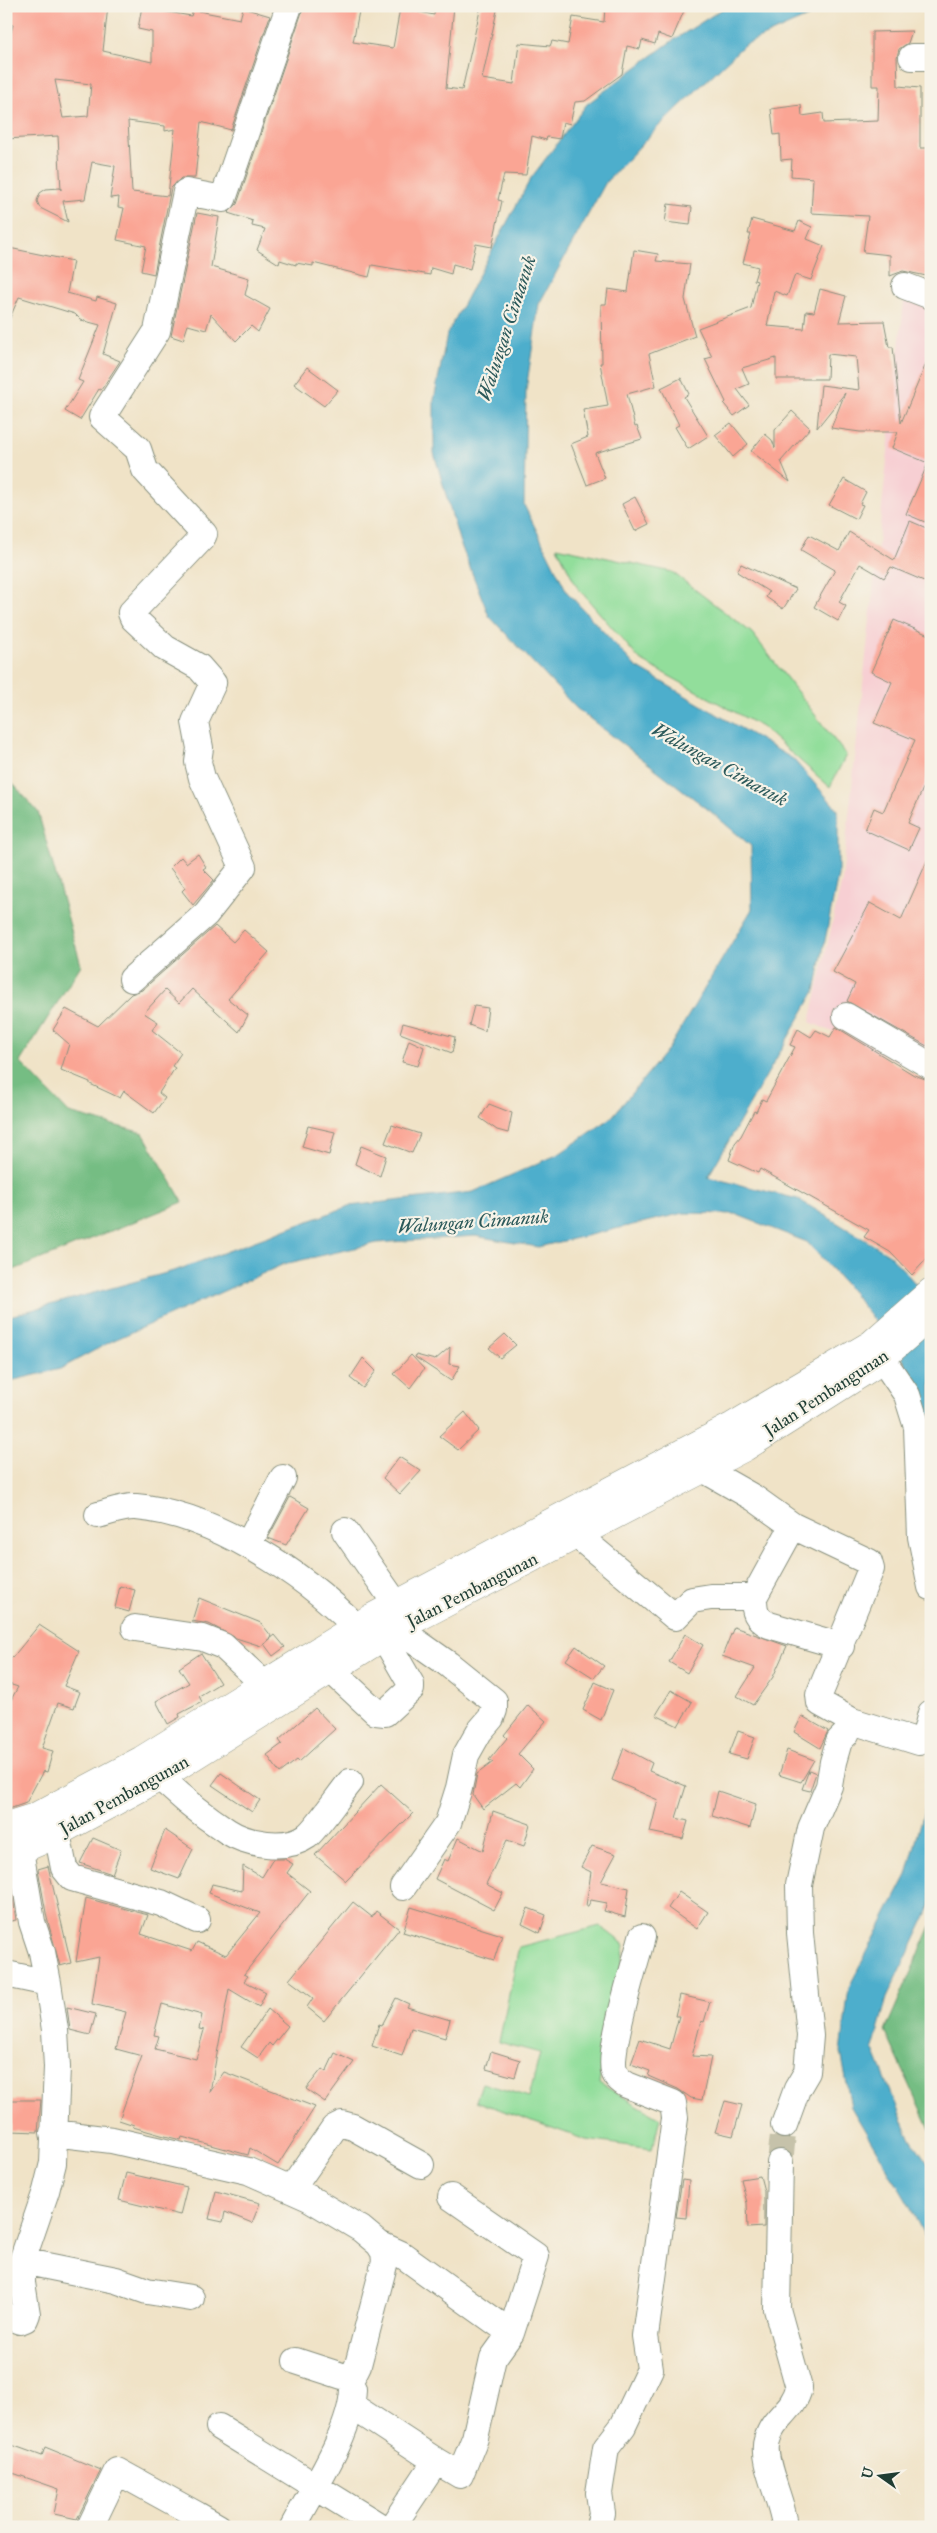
<svg xmlns="http://www.w3.org/2000/svg" width="937" height="2533" font-family="'IM FELL Great Primer',serif">
  <rect width="100%" height="100%" fill="#f7f3e8"/>
  <filter id="ink" filterUnits="userSpaceOnUse"><feTurbulence type="fractalNoise" baseFrequency=".02" numOctaves="2"/><feDisplacementMap in="SourceGraphic" scale="10" xChannelSelector="R" yChannelSelector="G"/><feConvolveMatrix kernelMatrix="1 2 1 2 8 2 1 2 1" color-interpolation-filters="sRGB"/></filter>
  <filter id="wash" filterUnits="userSpaceOnUse"><feTurbulence type="fractalNoise" baseFrequency=".0096" numOctaves="4" result="noise"/><feDisplacementMap in="SourceGraphic" scale="20" xChannelSelector="R" yChannelSelector="G"/><feGaussianBlur stdDeviation="1.12" result="paint"/><feColorMatrix in="noise" values="0 0 0 0 0 0 0 0 0 0 0 0 0 0 0 0 0 1.4 0 .05"/><feComposite in="paint" operator="in"/></filter>
  <g filter="url(#wash)">
    <rect width="100%" height="100%" fill="#f0e3c7"/>
    <path fill="#f7cfd3" d="M905,292l26,10v774l-121,-54 32,-142z"/>
    <path fill="#92de9b" stroke="#588e68" d="M557,547l115,25 80,61 94,122 -16,32 -68,-60 -122,-67 -63,-73z
      M600,1926l25,19 -26,138 61,35 -8,31 -66,-9 -110,-39 6,-18 47,14 11,-44 -41,-11 20,-95z"/>
    <path fill="#75bd83" stroke="#4a7d5c" d="M6,776l32,36 43,153 -61,97 49,51 74,20 40,69 -177,71z
      M931,1926v205l-46,-100z"/>
    <path fill="#4eaecc" stroke="#367680" d="M727,6h105l-88,39 -86,82 -52,55 -67,122 -13,86 -2,115 43,87 68,74 158,93 45,51v65l-23,116 -107,186 90,22 92,56 41,46v144l-7,-30 -21,-56 -50,-66 -46,-51 -72,-28 -51,-1 -146,34 -63,-11 -98,7 -93,21 -172,77 -52,28 -54,13v-65l171,-47 172,-64 124,-14 86,-38 52,-36 58,-70 83,-139 -1,-63 -41,-35 -134,-103 -87,-92 -30,-76 -25,-87v-53l13,-66 84,-156 56,-74 82,-61z
      M931,1785v120l-44,93 -14,50 35,86 23,34v81l-22,-44 -58,-98 -10,-55 8,-65 58,-112z"/>
    <g id="blocks">
      <path fill="#faa594" fill-rule="evenodd" d="M6,6h102l-5,45 49,11v-30l-14,-3 4,-23h15l-1,4 35,6 2,-6 47,9 3,-11 27,8 -39,114 -30,-8 -6,56h-14l-10,10 -17,86 -13,-3 5,-25 -29,-6 7,-32 -6,-1 1,-10 -9,1 5,-32 -23,-4 -7,37 -22,2 5,21 -28,-14 -3,-7 3,-8 6,-4 14,-1 1,2 -3,-54 -52,3v-90l7,-24 -7,-2zM55,80l36,4 -3,32 -25,2zM128,121l37,5v5l10,-2 -7,67 -36,-4z
        M304,6h56l-7,36 40,6 7,-40 34,7 1,-9h19l-8,82 16,2 19,-84h17l-16,73 32,5 5,-41 31,3 2,-5 16,3 5,-27 31,5 1,-16h81l-14,33 -14,-5 -3,10 -13,-4 -2,9 -13,-3 -5,28 -37,27 -10,1 -5,22 -7,-2 -3,17 -13,-2 -1,3 -14,-4 -6,39 -22,-1 -6,26 4,1 -10,46 -16,-3 -6,25 -17,-5 -2,10 -20,-6 -1,7 -58,-10 -3,12 -56,-14v3l-17,-3v2l-16,-5 -1,4 -22,-14 8,-21 -13,-3 1,-5 -25,-8 9,-9z
        M912,31l-4,12 -9,6 -2,8 1,29 22,2v60h11v129l-28,-6 -13,5v-21l-27,-3 5,-36 -57,-3 2,-35 -22,-2 1,-17 -11,1 -1,-26 -6,1 -3,-26 30,-4 1,11 21,-3 1,10 54,-2 1,-35h-7v-54z
        M668,204l24,3 -2,18 -25,-3z
        M197,213l22,4 -8,50 38,11 -4,17 25,14 -12,23 -7,-6 -15,15 -25,-27 -5,16 -18,-5 -5,15 -12,-4z
        M752,219l43,12 4,-10 13,6 -5,12 17,7 -13,34 -16,-5 -8,21 -13,-5 -7,35 37,3 2,-18 8,1 6,-23 26,7 -7,26 45,-1 5,26h4l8,76 30,-71v156l-6,14 -19,-8 22,-51 -36,-15 6,-16h-38l-29,-4 14,-35 -28,35 4,-43 38,5 -3,-33 -28,-3 -1,25h-51v-21l-34,10 7,16 -12,5 12,16 -15,11 -10,-12 2,-2 -21,-43 7,-2 -14,-29 53,-20 6,-27 -3,-1 4,-13 -15,-4 8,-29h-3z
        M9,248l64,13 -6,32 29,8 1,-4 20,6 -14,51 17,7 -19,29 -2,-1 -19,31 -15,-9 18,-29 -5,-2 22,-55 -19,-5 -6,-6 -56,-17 -13,30v-67z
        M634,250l24,4 -2,7 34,3 -5,35 10,37 -46,18 7,32 -29,8 8,33 2,-1 5,13 -47,14 10,25 -18,7 -16,-41 17,-7 -5,-27 25,-4 -8,-43h2l-1,-59h5l2,-15 20,3z
        M307,367l31,23 -14,16 -30,-22z
        M681,378l8,16 -5,3 24,39 -20,13 -13,-22 4,-2 -18,-37z
        M792,411l18,17 -29,33 9,21 -39,-31 14,-17 7,6 3,8v-18z
        M731,423l17,21 -15,13 -18,-22z
        M844,479l22,13 -6,12 3,1 -7,14 -27,-14z
        M635,497l14,27 -14,7 -13,-27z
        M910,521l21,9v54l-40,-17 -7,11 -24,-14 -21,38 7,4 -8,15 -24,-14 21,-37 -34,-20 8,-15 30,16 10,-19 45,28z
        M741,564l55,25 -13,20 -17,-12 3,-5 -32,-20z
        M894,620l37,16v134l-23,53 11,5 -10,22 -44,-20 9,-22 9,4 32,-72 -41,-17 18,-41 -21,-10z
        M931,852v185l-4,9 -80,-45 8,-17 -22,-12 37,-69 31,17z
        M198,854l8,13 -3,2 11,11 -21,25 -11,-14 3,-3 -15,-20 11,-11 5,6z
        M215,926l18,16 11,-12 25,22 -41,47 20,16 -9,17 -47,-43 -13,14 -14,-13 -21,23 14,9 -6,8 29,23 -9,13 3,2 -16,25 6,5 -11,15 -30,-22 -4,7 -30,-14v-2l-29,-12 8,-26 -16,-14 13,-21 32,17 33,-32 11,-4z
        M474,1006l14,2 -3,23 -16,-6z
        M403,1023l52,14 -3,16 -52,-20z
        M836,1027l78,48 17,6v173l-19,21 -22,-23 -26,-15 5,-7 -109,-61 -2,4 -29,-13 6,-17 6,-7 13,-25 2,1 6,-13 4,2 29,-54 -5,-2 8,-16 13,8 5,-7 14,7z
        M409,1040l15,7 -6,19 -16,-4z
        M489,1104l23,9 -4,20 -11,-3 -17,-12z
        M392,1125l28,9 -8,19 -27,-10z
        M308,1126l27,6 -6,23 -27,-8z
        M361,1146l25,10 -6,20 -25,-12z
        M505,1334l11,11 -16,13 -11,-10z
        M450,1347l-1,17 11,2 -9,15 -36,-24 1,-2 19,5z
        M411,1355l13,14 -14,19 -16,-14z
        M363,1358l13,13 -13,17 -13,-10z
        M465,1412l14,18 -21,20 -19,-14z
        M399,1457l22,14 -21,23 -17,-16z
        M290,1497l19,11 -23,37 -18,-7z
        M120,1586l15,4 -6,22 -14,-4z
        M199,1598l62,25 11,14 -8,7 11,-9 10,12 -12,9 -9,-12 -3,2 -25,-8 -27,-14 -17,-3z
        M39,1625l40,26 -15,35 16,6 -6,16 -16,-5 -16,45 11,3 -6,21 -4,-1 -17,32 -17,6 -3,-2v-98l12,-22 -12,-4v-27l6,2z
        M734,1627l53,19 -14,31 -20,28 -16,-9 18,-28 -33,-12z
        M685,1634l18,11 -16,28 -18,-11z
        M576,1646l28,20 -10,12 -28,-18z
        M201,1653l19,30 -21,13 3,6 -23,12 1,3 -12,7 -12,-23 33,-18 -10,-15z
        M595,1682l18,8 -12,30 -18,-10z
        M671,1690l21,12 -14,24 -22,-11z
        M528,1705l18,16 -28,33 15,15 -13,18 -4,-4 -33,26 -10,-14 4,-21 16,-12 -4,-2 18,-22 -3,-3z
        M315,1708l20,21 -36,33 -2,-2 -17,13 -13,-18 15,-11 -3,-4z
        M802,1716l26,15 -8,17 -26,-16z
        M738,1731l17,6 -8,22 -18,-5z
        M624,1748l28,15 -3,8 37,15 -10,32 12,3 -5,18 -33,-7 8,-32 -46,-20z
        M787,1750l27,10 -13,22 -22,-7z
        M809,1770l7,3 -6,18 -8,-2z
        M221,1773l39,27 -8,12 -40,-27z
        M381,1784l32,29 -67,68 -31,-26z
        M718,1791l38,13 -6,24 -38,-12z
        M493,1811l37,13 -6,22 -17,-6 -21,44 17,9 -9,17 -59,-31 9,-20 4,2 10,-23 25,13z
        M165,1830l28,19 -14,30 -29,-11z
        M93,1838l28,12 -9,24 -32,-11z
        M592,1846l24,8 -15,28 28,6 -4,29 -21,-6 3,-8 -16,-3 -3,6h-2l5,-34 -10,-5z
        M273,1859h11l9,5 -6,9 23,18 -66,83 4,2 -4,5 22,11 -7,15 -30,-18 -19,103 14,-20 91,35 -37,58 -28,-17 -2,7 -66,-18 -1,3 -20,-5 -28,-8 1,-2 -15,-5 23,-64 -26,-7 10,-37 -34,-8 7,-47 -23,5 10,-64 62,17 -7,19 51,17 5,-9 29,13 34,-42 -51,-20 3,-9 30,7 1,-25 19,11zM162,2004l40,11 -3,14 5,1 -8,29 -41,-10 4,-13 -5,-1z
        M48,1866l23,97 -11,3 -13,-48 -9,-49z
        M12,1891l4,29 -10,2v-30z
        M679,1892l29,20 -11,17 -29,-21z
        M353,1902l19,15 4,-6 23,18 -75,92 -17,-14 6,-9 -24,-18z
        M411,1907l91,28 -8,25 -91,-28z
        M528,1908l18,7 -6,18 -18,-9z
        M680,1995l30,7 -6,20 -3,-1 -9,35 19,1 -9,43 -11,-2 -13,-9 -30,-13 2,-5 -19,-7 9,-25 30,10 9,-33h-4z
        M396,1998l13,6 -2,3 43,13 -5,18 -34,-10 -9,28 -30,-10 7,-22 3,1z
        M67,2007l29,7 -6,21 -20,-5z
        M268,2009l20,17 -16,20 -3,-3 -11,15 -17,-11z
        M491,2051l29,9 -5,17 -29,-8z
        M335,2053l19,9 -29,40 -19,-13 16,-20 4,3z
        M12,2100h29l-3,32 -27,-1z
        M725,2101l17,4 -9,31 -18,-4z
        M126,2173l61,14 -7,28 -61,-15z
        M760,2176l4,15v36l-16,1 -1,-25 -6,-24z
        M682,2180l7,1 -3,37 -10,-1z
        M216,2191l44,12 -8,20 -27,-11 -2,10 -14,-3z
        M12,2445l30,11 3,-9 56,23 -24,49 -23,-5 5,-25 -52,-18z"/>
    </g>
  </g>
  <g filter="url(#ink)">
    <use href="#blocks" fill-opacity="0" stroke="#88907e" stroke-width="1"/>
    <g fill="none" stroke-linecap="round" stroke-linejoin="round">
      <path stroke="#c6c2aa" stroke-width="26" stroke-dasharray="26 13" stroke-linecap="butt" d="M780,2163l4,-38"/>
      <defs>
        <path id="minor" d="M912,57h19
          M905,286l26,10
          M132,979l74,-65 37,-47 -41,-89 -4,-16 2,-14 -5,-26 18,-39 -14,-16 -34,-19 -32,-30 -2,-5 71,-75 2,-4 -59,-64 -7,-21 -36,-32 55,-86 29,-139 37,7 66,-193
          M846,1016l85,50
          M872,1344l35,51 10,32 4,110 10,50
          M98,1515c12,-3 26,-9 38,-8 75,6 168,66 220,120
          M793,1526l76,36 2,7 -52,126 1,8 32,18 67,21 5,-2 7,-27
          M345,1531l51,73
          M578,1536l97,81 17,-17 19,-3h43l39,-71 -39,-28 -51,-29
          M248,1545l35,-67
          M754,1597c0,15 2,21 15,28l72,21
          M386,1610l11,18 51,36 46,37v9l-3,8 -12,14 -13,23 -7,33 -11,35 -45,64
          M135,1628l68,10 20,8 41,38
          M319,1653l12,17 45,42 9,1 26,-24v-5l-38,-66
          M145,1762c24,25 53,50 82,69 20,13 59,20 80,5 10,-8 33,-42 43,-54
          M57,1833l7,35 8,10 89,25 36,17
          M6,1974l42,9
          M784,2125l13,-36 10,-17 3,-36 -10,-103 -1,-48 12,-57 18,-42 4,-24 6,-21 7,-7 6,-13
          M53,2133l59,7 136,31 61,27 52,31 18,15 5,8 1,9 -27,104 -5,10 -11,1 -46,-15
          M780,2163l-3,146 22,79c-6,24 -26,29 -32,52 -7,21 17,63 18,87
          M291,2190l43,-62 8,-4 11,3 68,38
          M451,2197l85,59 -25,77
          M379,2244l22,10 110,79 -18,25 -18,80 -15,37 -24,-14
          M22,2261l94,19 31,11 44,7
          M6,2316l14,5 5,-2 2,-5 -5,-31v-22l24,-70 7,-28 4,-96 -2,-37 -7,-47 -6,-31 -10,-30 -12,-72
          M352,2406l84,55 -44,66
          M219,2427l162,100
          M90,2527l27,-56 80,44
          M191,2527l6,-12 21,12
          M293,2527c20,-38 59,-96 60,-138
          M599,2527l3,-14 -3,-20 7,-45 17,-22 27,-57 -5,-33 30,-218 -2,-15 -46,-18c-6,-4 -11,-7 -13,-14 -6,-22 21,-107 28,-134"/>
        <path id="major" d="M6,1826l29,-9 107,-57 231,-143 360,-191 139,-82 59,-52
          M6,1851l14,-1 23,-10 117,-63 237,-149 348,-181 126,-80 60,-52"/>
      </defs>
      <use href="#minor" stroke="#88907e" stroke-width="28"/>
      <use href="#major" stroke="#88907e" stroke-width="29"/>
      <use href="#minor" stroke="#fff" stroke-width="26"/>
      <use href="#major" stroke="#fff" stroke-width="28"/>
    </g>
  </g>
  <g text-anchor="middle" stroke-width="4.5" stroke-linejoin="round" paint-order="stroke">
    <g font-size="18" fill="#1f3d34" stroke="#f7f3e8">
      <text transform="translate(826 1393) rotate(-33)" y="6">Jalan Pembangunan</text>
      <text transform="translate(472 1590) rotate(-27)" y="6">Jalan Pembangunan</text>
      <text transform="translate(124 1795) rotate(-29)" y="6">Jalan Pembangunan</text>
    </g>
    <g font-size="19" font-style="italic" fill="#2b595a" stroke="#f7f3e8">
      <text transform="translate(506 328) rotate(-72)" y="7">Walungan Cimanuk</text>
      <text transform="translate(720 764) rotate(29)" y="7">Walungan Cimanuk</text>
      <text transform="translate(473 1221) rotate(-4)" y="7">Walungan Cimanuk</text>
    </g>
  </g>
  <rect width="937" height="2533" fill="none" stroke="#f7f3e8" stroke-width="25"/>
  <g transform="translate(880 2476) rotate(284)" stroke="#f7f3e8" stroke-width="4" paint-order="stroke">
  <path d="M0-4L9 19L0 12L-9 19Z" fill="#1f3d34"/>
  <text y="-8" font-size="14" font-weight="bold" text-anchor="middle" fill="#1f3d34">U</text>
  </g>
</svg>
